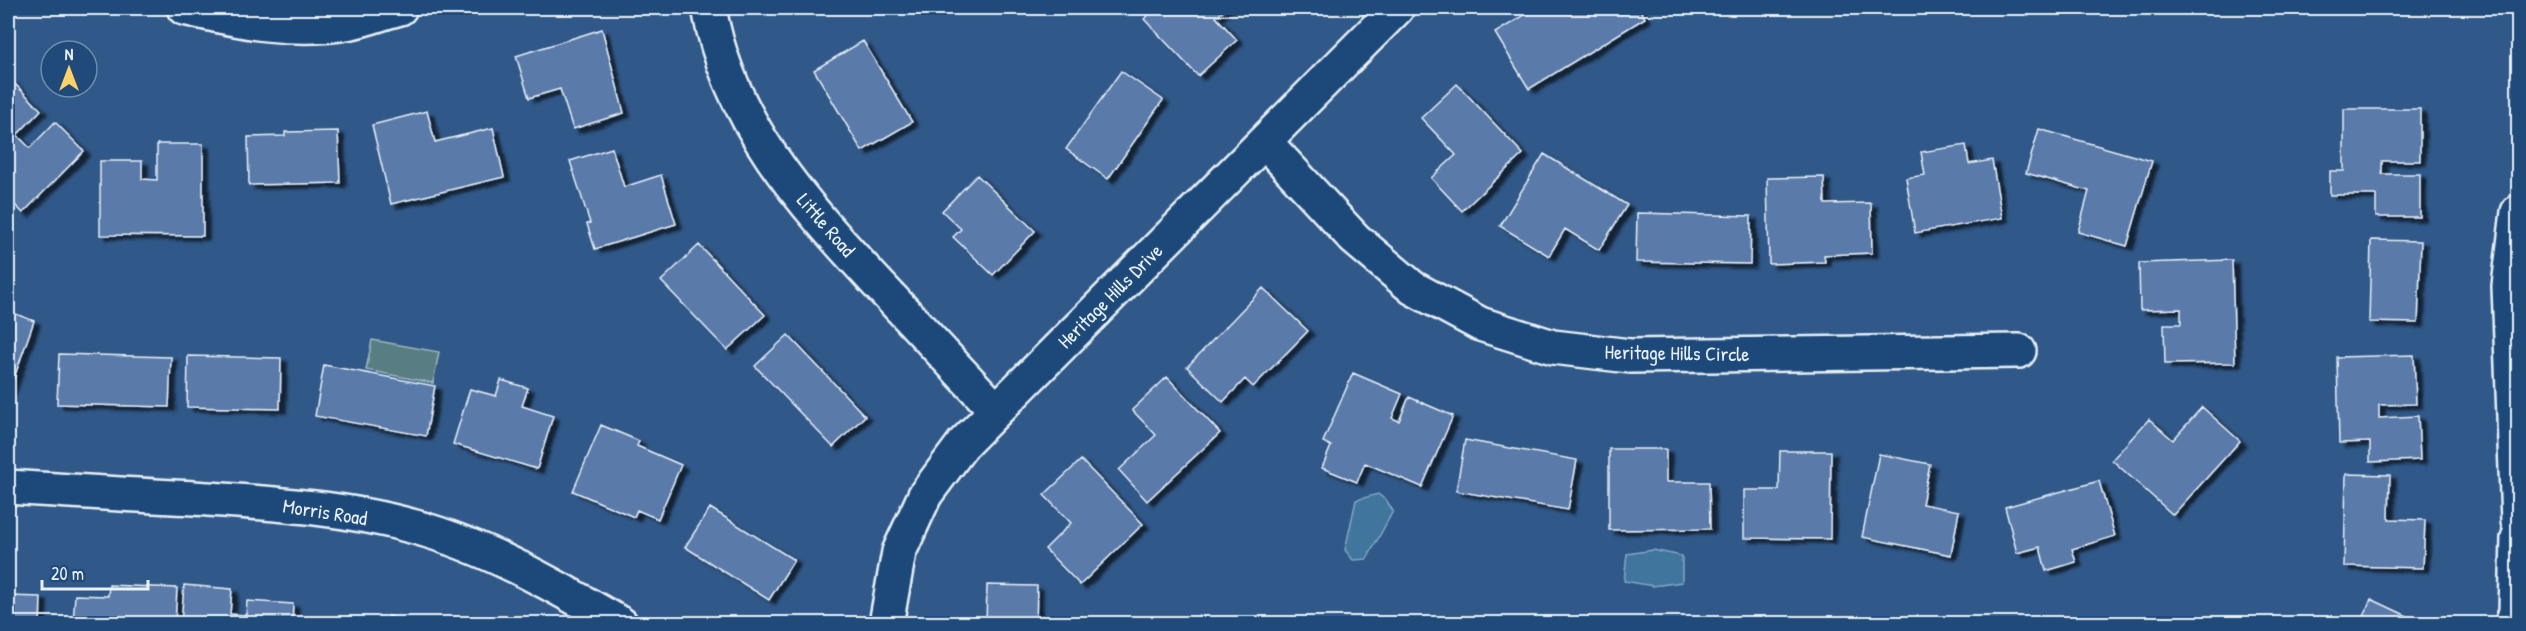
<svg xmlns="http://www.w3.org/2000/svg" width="2526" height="631" font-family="'Patrick Hand',sans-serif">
  <defs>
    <filter id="shadow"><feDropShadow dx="6" dy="4" stdDeviation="1.5" flood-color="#0009"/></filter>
  </defs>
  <rect width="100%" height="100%" fill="#305888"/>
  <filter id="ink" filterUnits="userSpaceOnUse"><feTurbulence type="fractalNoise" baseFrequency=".0167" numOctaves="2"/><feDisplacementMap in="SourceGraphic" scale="12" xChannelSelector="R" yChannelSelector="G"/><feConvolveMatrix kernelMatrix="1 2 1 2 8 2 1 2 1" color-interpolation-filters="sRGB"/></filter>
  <g filter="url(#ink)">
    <path fill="#597d83" stroke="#a0b7be" stroke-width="1.5" d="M372,340l67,12 -6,31 -67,-13z"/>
    <path fill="#41769e" stroke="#84a7c2" stroke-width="1.5" d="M1378,494l9,7 6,10 -26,48 -14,1 -8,-10 11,-50z
      M1653,550l29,6v26l-29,4 -29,-5 3,-27z"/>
    <path fill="#5a7aaa" stroke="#e8f1f8" stroke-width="1.5" filter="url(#shadow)" d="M1157,8h70l-11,9 21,23 -39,36 -54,-57z
      M1536,8h103l6,10 -116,71 -34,-56z
      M602,29l22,84 -51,16 -13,-40 -31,9 -13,-42z
      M863,41l49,81 -50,29 -48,-81z
      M1121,71l42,29 -55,79 -42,-30z
      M11,80l30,30 -24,25 13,13 25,-26 29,29 -61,62 -15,-15v-115z
      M1457,84l66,70 -61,57 -31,-33 25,-23 -35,-37z
      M2344,109h76v52h-38v13h38v43h-44v-22h-46v-24h14z
      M427,111l8,31 58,-14 11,49 -113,27 -19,-79z
      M2039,129l113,32 -25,85 -49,-14 11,-41 -63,-18z
      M338,131l2,52 -91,2 -1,-48 37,-1v-4z
      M157,144h46v92l-103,-1v-74h42v18l15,1z
      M1966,145l3,19 23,-4 10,58 -87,15 -9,-55 19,-3 -4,-23z
      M612,148l12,39 37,-12 15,49 -81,25 -8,-25 3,-1 -20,-62z
      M1544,154l83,51 -28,45 -34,-21 -16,27 -49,-30z
      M977,175l58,56 -42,44 -40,-38 8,-8 -19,-18z
      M1824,177l1,27 46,-1 1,50 -48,2 1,7 -56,2 -2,-86z
      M1637,213l114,3 -1,48 -114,-2z
      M2371,240l50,1 -3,82 -49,-1z
      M699,245l66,70 -38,35 -66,-69z
      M2232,260l3,103 -70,1 -1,-40h17v-15l-41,1 -1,-47z
      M1263,288l45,43 -55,56 -8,-8 -22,23 -36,-35z
      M8,311l26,10 -26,74z
      M788,335l77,81 -32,31 -78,-81z
      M59,354l112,3 -2,50 -112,-3z
      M2414,355l2,49 -37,1v13l39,-2 2,44 -50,2v-20l-31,1 -2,-86z
      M188,356l93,2 -1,51 -93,-2z
      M324,365l111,21 -9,50 -111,-20z
      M1353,373l49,21 -10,24 7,3 10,-24 44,19 -31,71 -57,-24 -8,19 -35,-14 9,-22 -8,-4z
      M1167,377l53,56 -73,68 -28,-31 37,-35 -24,-25z
      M501,380l27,8 -6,18 31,10 -16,53 -84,-25 17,-55 26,7z
      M2202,407l38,34 -67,74 -61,-55 37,-41 24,21z
      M601,425l38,16 -2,5 44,19 -23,54 -21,-9 -3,7 -61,-26z
      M1465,440l112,20 -9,50 -112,-19z
      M1609,449h57v33h43l1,47 -101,1z
      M1780,451h51l-1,88 -86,-1v-48h35z
      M1879,454l51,10 -8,40 37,7 -8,44 -89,-18z
      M1081,460l62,64 -63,61 -35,-36 26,-26 -27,-28z
      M2346,474l44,1 -1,44 36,1 -2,48 -79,-2z
      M2099,481l16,55 -43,13 4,13 -30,9 -6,-24 -23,6 -12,-46z
      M710,508l84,52 -25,40 -84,-53z
      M109,585l68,3 -2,36h-102l2,-29 33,1z
      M184,585l48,4 -2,25 16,1 1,-14 46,3 -1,20h-111z
      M987,585l50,1 -1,38h-50z
      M8,596l33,1 -1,27h-32z
      M2371,599l47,22 -1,3h-56z
      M389,616l22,8h-24z"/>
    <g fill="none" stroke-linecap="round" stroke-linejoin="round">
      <defs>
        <path id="minor" d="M184,8c54,13 111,25 167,14 16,-3 33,-10 49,-14
          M709,8c20,114 92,193 168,275 40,42 79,85 119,127
          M1265,142l90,97 58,49 67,36 73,23 77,9 389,-5
          M2518,212l-9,74 9,235
          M8,487c62,4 124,8 186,11 74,5 149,9 221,29 73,20 140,59 206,97
          M2512,624l4,-13 2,-73"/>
        <path id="tertiary" d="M886,624l13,-72 26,-57 38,-51 434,-436"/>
      </defs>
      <use href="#minor" stroke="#e8f1f8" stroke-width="38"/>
      <use href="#tertiary" stroke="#e8f1f8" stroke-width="38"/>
      <use href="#minor" stroke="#1f4a7a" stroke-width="33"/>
      <use href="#tertiary" stroke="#1f4a7a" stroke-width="33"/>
    </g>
  </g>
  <g text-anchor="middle" stroke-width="5" stroke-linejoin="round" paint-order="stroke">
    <g font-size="20" fill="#e8f1f8" stroke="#1f4a7a">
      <text transform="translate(826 225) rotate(49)" y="7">Little Road</text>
      <text transform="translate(1110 296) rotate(-45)" y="7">Heritage Hills Drive</text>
      <text transform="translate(1677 353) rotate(1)" y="7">Heritage Hills Circle</text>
      <text transform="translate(325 512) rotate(9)" y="7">Morris Road</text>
    </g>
  </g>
  <rect width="2526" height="631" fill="none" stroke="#1f4a7a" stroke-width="30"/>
  <rect x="15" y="15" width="2496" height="601" fill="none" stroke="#e8f1f8" stroke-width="2" filter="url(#ink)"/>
  <g transform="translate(69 69)"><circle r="28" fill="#1f4a7a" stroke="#6f8dac" stroke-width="1.5"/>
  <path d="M0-4.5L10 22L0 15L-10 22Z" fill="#ffd166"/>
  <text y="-9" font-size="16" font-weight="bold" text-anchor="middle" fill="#e8f1f8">N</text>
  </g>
  <path d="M42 580v9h106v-9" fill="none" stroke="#e8f1f8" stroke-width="3"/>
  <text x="51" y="580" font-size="18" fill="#e8f1f8" stroke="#1f4a7a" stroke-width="4.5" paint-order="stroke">20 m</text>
</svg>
